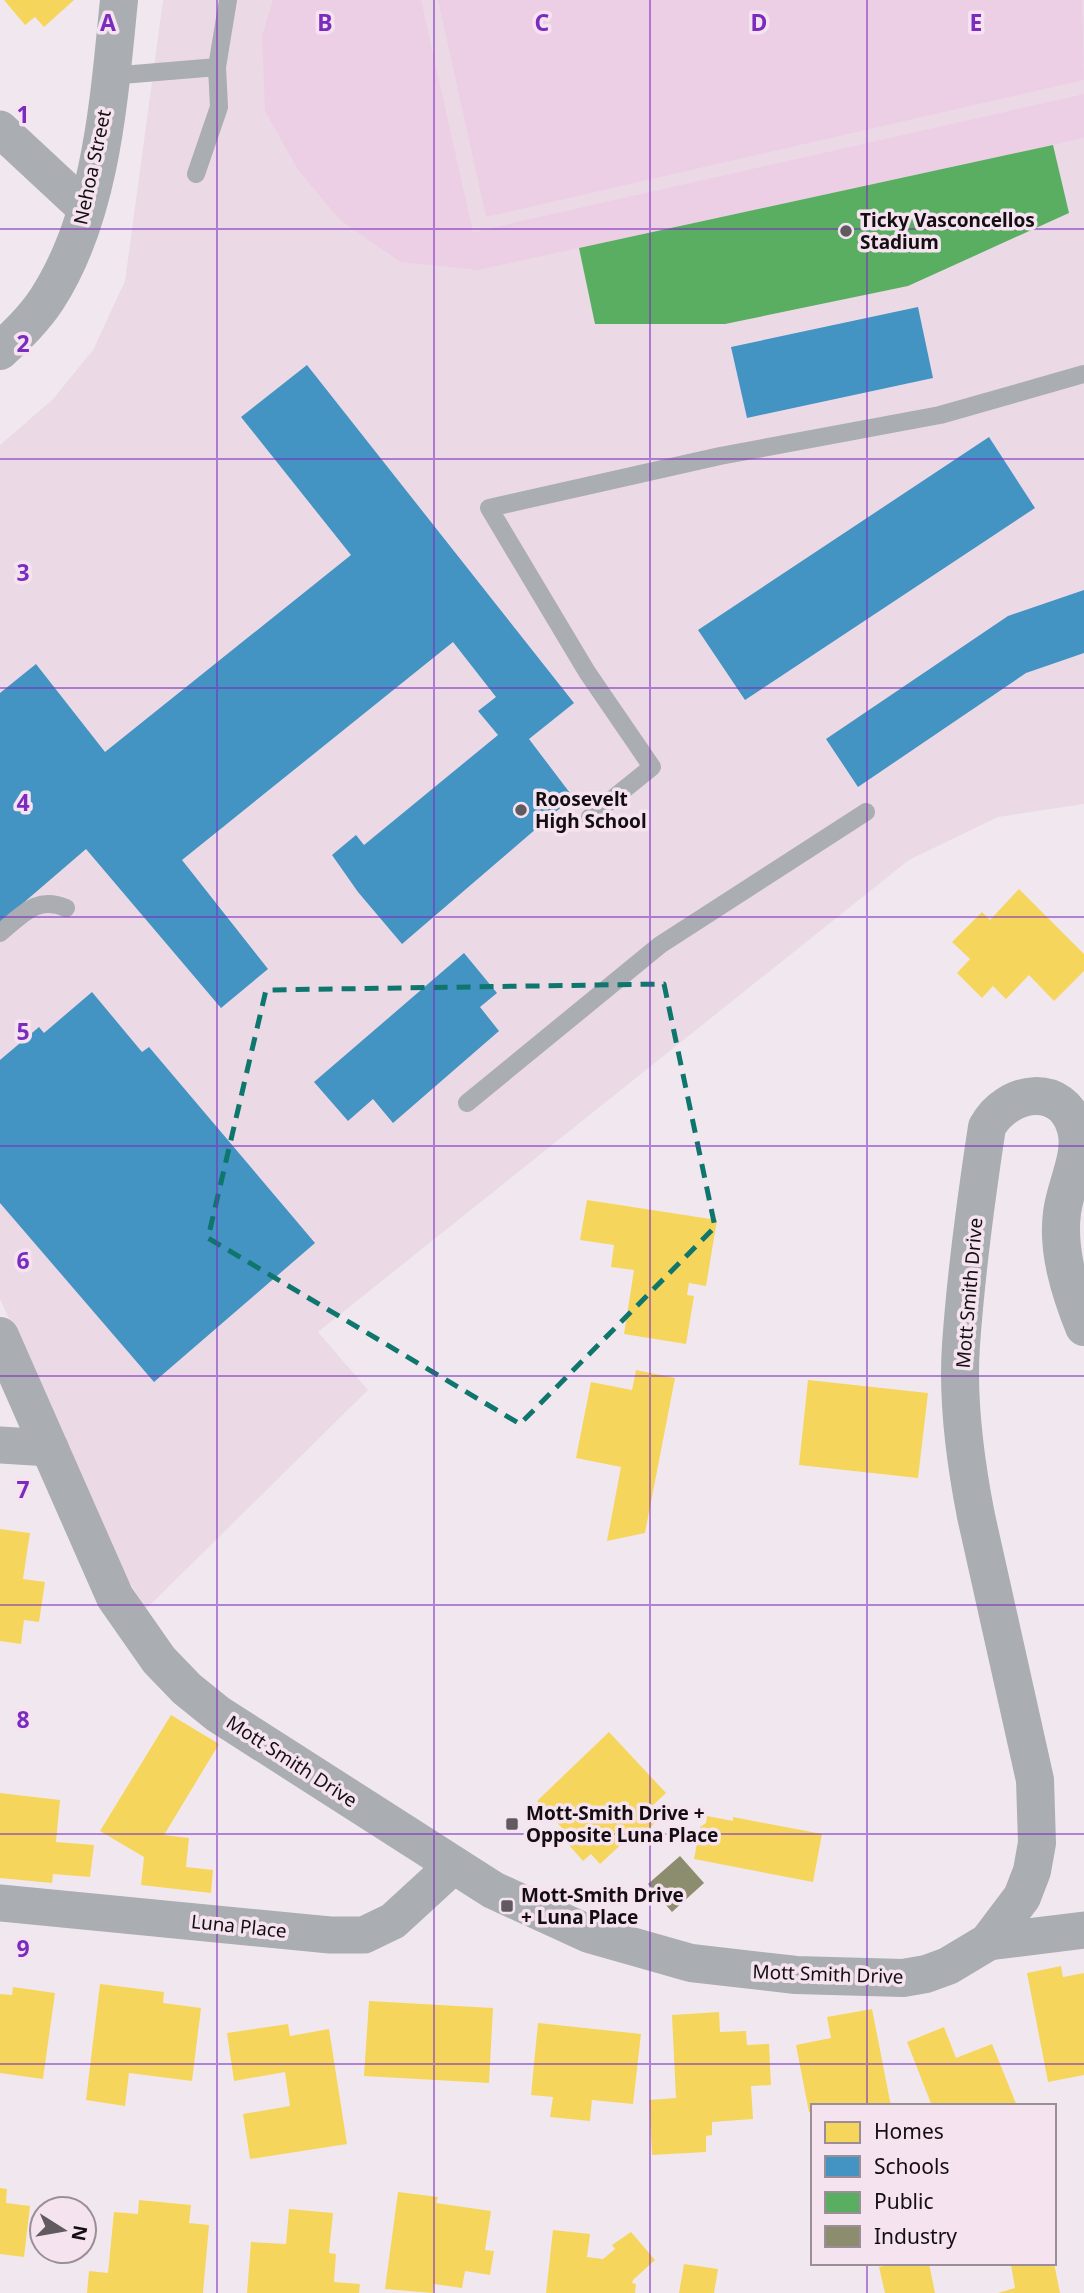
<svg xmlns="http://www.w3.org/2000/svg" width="1084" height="2293" font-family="'Noto Sans',sans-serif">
  <rect width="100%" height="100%" fill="#f1e8ef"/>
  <path fill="#ebdae6" d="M163,0h921v804l-86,13 -89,43 -591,472 50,58 -222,219 -25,-41 -121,-269v-854l53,-46 40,-49 32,-69z"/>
  <path fill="#edcfe5" d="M273,0h148l52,232 611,-138v44l-606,132 -78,-8 -60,-42 -42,-50 -33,-59 -3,-75z
    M438,0h644l2,80 -598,137z"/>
  <path fill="#f6d55c" d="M4,0h70l-30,27 -9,-10 -10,8z
    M1019,889l65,65v17l-30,30 -25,-26 -23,24 -13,-13 -11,12 -25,-25 13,-14 -18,-17 30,-30 8,8z
    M587,1200l130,20 -11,66 -17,-3 -2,12 7,1 -8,48 -62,-10 10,-64 -23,-3 3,-22 -34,-5z
    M636,1370l39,8 -30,155 -38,8 14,-74 -45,-9 15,-76 41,8z
    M808,1380l120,13 -10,85 -119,-13z
    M0,1529l30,4 -7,46 22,3 -6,40 -15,-2 -3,24 -21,-3z
    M171,1715l48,29 -55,91 25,3 -3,29 27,3 -2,23 -70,-8 3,-28 -44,-26z
    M609,1732l57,61 -17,16 10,10 -27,26 -5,-6 -27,25 -9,-10 -8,7 -15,-17 5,-4 -36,-39z
    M0,1793l60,7 -4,42 38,3 -4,32 -37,-3 -1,9 -52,-5z
    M707,1816l26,5v-4l89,17 -9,48 -119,-23 6,-32 6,-4z
    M1061,1966l2,11 21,-4v102l-36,7 -21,-109z
    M100,1984l64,8 -1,11 38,5 -9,73 -63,-8 -4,33 -39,-6z
    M13,1987l42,6 -12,86 -43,-6v-79l12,1z
    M369,2001l124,7 -4,75 -125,-7z
    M872,2009l19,97h-78v6h-4l-13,-67 35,-7 -4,-21z
    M719,2012l1,20 26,-1 1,14 22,-1 2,41 -20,1 2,33 -41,3v13l-6,1v16l-54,3 -3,-55 27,-2 -4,-83z
    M538,2023l103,11 -8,70 -41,-4 -2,21 -40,-4 3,-20 -22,-2z
    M288,2024l2,12 39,-7 18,115 -97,15 -7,-45 47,-8 -5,-34 -51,9 -7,-48z
    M944,2027l12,31 36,-14 25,62h-85l-25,-64z
    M0,2188l7,1 -1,14 24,3 -6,51 -24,-3z
    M398,2192l40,5 -2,6 55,8 -6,39 9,1 -4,24 -25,-4 -3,17 -28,-4 -1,9 -48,-4z
    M139,2200l52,5 -2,18 20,2 -6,68h-116l2,-22 19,2 6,-61 24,2z
    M289,2209l44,4 -4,40 7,1 -2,28 26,2 -1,9h-112l4,-51 35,2z
    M553,2230l37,4 -3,23 16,2 12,-10 -3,-4 19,-13 24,28 -22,20 -1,3 4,1 -1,9h-89z
    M899,2263h30l6,30h-50l-6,-26z
    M1023,2263h31l6,30h-62l17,-5 -4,-23z
    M684,2264l34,5 -4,24h-35z"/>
  <path fill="#4393c3" d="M918,307l15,71 -186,40 -16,-71z
    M307,365l267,338 -45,36 44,58 -171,147 -44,-52 -26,-37 24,-20 8,10 134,-110 -20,-24 18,-14 -43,-55 -271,218 86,109 -47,39 -135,-159 -86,74v-230l36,-29 69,88 246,-197 -110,-138z
    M989,437l46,71 -290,192 -47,-70z
    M1084,590v63l-58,20 -168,114 -32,-48 182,-123z
    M464,953l33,40 -17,14 19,24 -106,92 -20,-24 -25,22 -34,-39z
    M92,992l50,60 7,-5 166,196 -161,139 -154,-179v-143l39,-33 5,6z"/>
  <path fill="#5aae61" d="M1053,145l16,68 -161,73 -183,38h-130l-16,-76z"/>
  <path fill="#8c8c6e" d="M680,1856l24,27 -32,29 -24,-28z"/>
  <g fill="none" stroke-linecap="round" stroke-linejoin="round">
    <path stroke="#aaadb1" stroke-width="18" d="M110,76l107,-9 11,-67
      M196,174l23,-67 -2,-40
      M590,817l62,-50 -65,-95 -98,-164 231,-52 220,-41 144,-41
      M0,933c22,-18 37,-38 66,-25
      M467,1103l193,-158 206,-133"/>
    <path stroke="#aaadb1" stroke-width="37" d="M0,129l86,80
      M0,1445l50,3
      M0,1903l330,32h34l29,-14 61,-56
      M988,1942l96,-12"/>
    <path stroke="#aaadb1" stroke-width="38" d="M0,351c17,-16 34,-32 47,-52 55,-85 62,-201 72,-299
      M0,1336l115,261 44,63 28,29 31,25 275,176 96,44 102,29 105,12 107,3 23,-4 22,-8 40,-24 34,-45 10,-26 5,-28 -2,-63 -59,-264c-11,-56 -19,-114 -15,-171 5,-72 15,-146 26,-218 20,-37 76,-46 89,2 7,27 -11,57 -14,84 -5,38 8,79 22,114"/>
  </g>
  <path fill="none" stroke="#0f766e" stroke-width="5" stroke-dasharray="14 9" stroke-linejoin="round" d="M664,984l51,243 -195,197 -312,-186 58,-248z"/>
  <path fill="none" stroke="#7b2cbf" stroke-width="2" stroke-opacity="0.55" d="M217,0v2293M434,0v2293M650,0v2293M867,0v2106M0,229h1084M0,459h1084M0,688h1084M0,917h1084M0,1146h1084M0,1376h1084M0,1605h1084M0,1834h1084M0,2064h1084M867,2263v30"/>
  <g fill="#615a5f" stroke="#f5e4f0" stroke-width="2.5">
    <circle cx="846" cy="231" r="7"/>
    <circle cx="521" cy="810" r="7"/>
    <rect x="505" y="1817" width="14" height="14" rx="3.5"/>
    <rect x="500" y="1899" width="14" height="14" rx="3.5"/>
  </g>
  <g text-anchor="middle" stroke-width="7" stroke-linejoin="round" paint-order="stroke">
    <g font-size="19" fill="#140e12" stroke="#f5e4f0">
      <text transform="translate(92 167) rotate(-78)" y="7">Nehoa Street</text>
      <text transform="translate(969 1293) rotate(-85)" y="7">Mott Smith Drive</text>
      <text transform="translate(292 1761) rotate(33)" y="7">Mott Smith Drive</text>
      <text transform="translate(239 1926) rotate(6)" y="7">Luna Place</text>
      <text transform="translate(828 1974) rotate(2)" y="7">Mott Smith Drive</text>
    </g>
    <g font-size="19" font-weight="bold" fill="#140e12" stroke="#f5e4f0" text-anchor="start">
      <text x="860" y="227">Ticky Vasconcellos<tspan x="860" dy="22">Stadium</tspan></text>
      <text x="535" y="806">Roosevelt<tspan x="535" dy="22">High School</tspan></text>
      <text x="526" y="1820">Mott-Smith Drive +<tspan x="526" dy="22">Opposite Luna Place</tspan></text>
      <text x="521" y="1902">Mott-Smith Drive<tspan x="521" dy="22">+ Luna Place</tspan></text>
    </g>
  </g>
  <g font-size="23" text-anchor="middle" font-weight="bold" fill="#7b2cbf" stroke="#f5e4f0" stroke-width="7" stroke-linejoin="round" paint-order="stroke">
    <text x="108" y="31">A</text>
    <text x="325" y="31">B</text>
    <text x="542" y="31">C</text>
    <text x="759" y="31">D</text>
    <text x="976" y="31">E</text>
    <text x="23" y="123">1</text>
    <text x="23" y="352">2</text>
    <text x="23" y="581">3</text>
    <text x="23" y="811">4</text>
    <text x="23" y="1040">5</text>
    <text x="23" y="1269">6</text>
    <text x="23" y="1498">7</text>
    <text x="23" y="1728">8</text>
    <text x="23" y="1957">9</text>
  </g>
  <rect x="811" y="2104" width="245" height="161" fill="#f5e4f0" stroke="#9b8e97" stroke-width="2"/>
  <rect x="825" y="2122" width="35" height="21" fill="#f6d55c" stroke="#9b8e97" stroke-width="2"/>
  <text x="874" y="2139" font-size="21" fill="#140e12">Homes</text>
  <rect x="825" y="2156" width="35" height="21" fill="#4393c3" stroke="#9b8e97" stroke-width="2"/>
  <text x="874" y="2174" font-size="21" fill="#140e12">Schools</text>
  <rect x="825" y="2192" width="35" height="21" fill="#5aae61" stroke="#9b8e97" stroke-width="2"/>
  <text x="874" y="2209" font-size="21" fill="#140e12">Public</text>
  <rect x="825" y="2226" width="35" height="21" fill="#8c8c6e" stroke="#9b8e97" stroke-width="2"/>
  <text x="874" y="2244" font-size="21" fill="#140e12">Industry</text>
  <g transform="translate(63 2230) rotate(101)"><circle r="33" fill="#f5e4f0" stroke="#9b8e97" stroke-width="2"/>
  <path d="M0-5L12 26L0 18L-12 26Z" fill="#615a5f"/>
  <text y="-10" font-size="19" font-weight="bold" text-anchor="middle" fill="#140e12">N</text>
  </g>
</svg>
